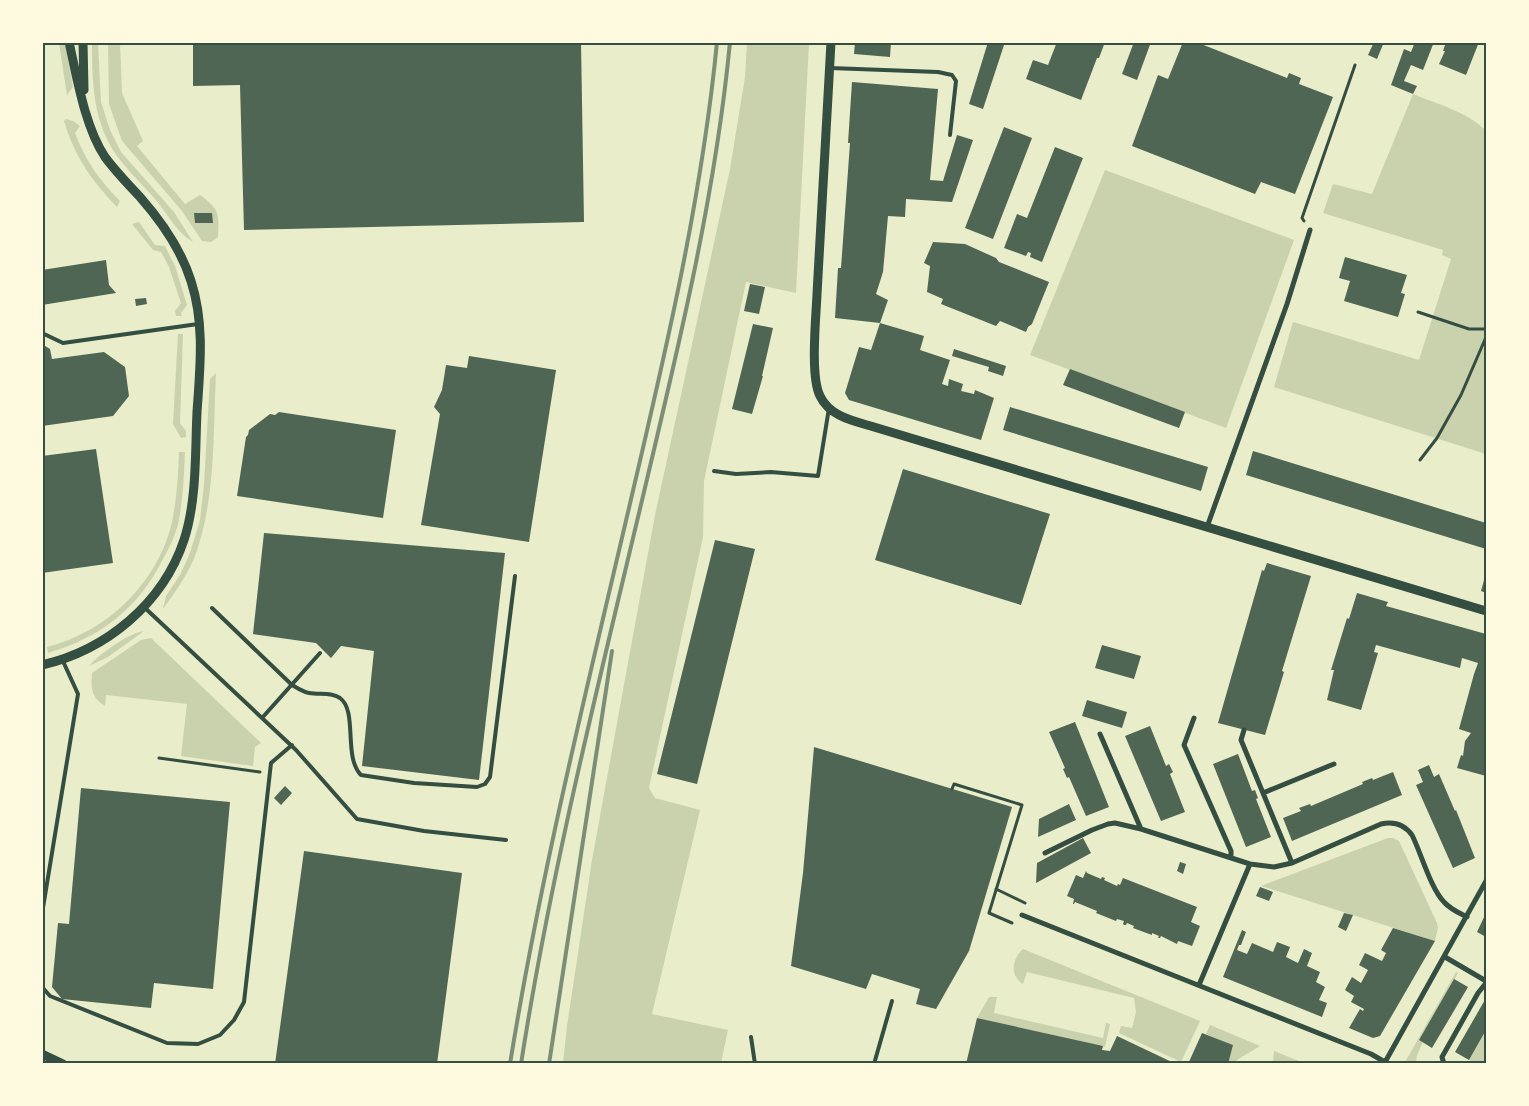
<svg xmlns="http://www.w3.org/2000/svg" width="1529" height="1106" font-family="Lato,sans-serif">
  <rect width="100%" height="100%" fill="#e9edc9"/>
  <path fill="#cad2ad" d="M59,43h6l8,44 -6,8z
    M92,43h6l3,59 9,28 11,22 53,60 19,30c-17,-10 -25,-28 -38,-43 -12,-14 -26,-27 -38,-43 -24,-34 -25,-73 -25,-113z
    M108,43h12l2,50 21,48 -6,5 48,58 15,-9c20,15 19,18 18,42l-7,5 -9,-1 -20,-30 -60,-70 -13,-37z
    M747,43h62l-13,250 -50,-11 -42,199 -1,56 -54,251 6,10 45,12 -48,204 76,16 -7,33h-158l4,-37 25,-166 63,-345 75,-346 15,-92z
    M1413,94c24,10 55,18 73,37v323l-212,-67 19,-65 126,38 32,-101 -9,-4 1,-5 -120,-37 10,-29 39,10z
    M66,119l7,2 7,5 -5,7c10,27 25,48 45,68l-3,6c-26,-27 -42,-50 -53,-86z
    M1105,170l189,70 -68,188 -196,-73z
    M139,222l16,23 10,1 10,20 12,39 -6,8 1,3h-6l-1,-5 6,-8 -12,-36 -8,-15 -8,-2 -21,-26z
    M178,334h5l-3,89 6,8v6l-5,1 -8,-14z
    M216,373c-3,58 0,124 -20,180 -7,20 -20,38 -33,56l3,-13 14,-21 10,-22 10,-33 4,-35 6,-106z
    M179,452h6c-1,23 -2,46 -6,68 -3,14 -9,27 -16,39 -25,50 -62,78 -115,94l-1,-6c61,-15 114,-67 126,-130 4,-21 5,-43 6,-65z
    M144,631l-36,26 -19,9c10,-12 40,-33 55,-35z
    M151,638l110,105 -6,4 -2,19 -72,-10 6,-52 -81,-9 -1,11c-14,-9 -14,-17 -13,-33l49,-33z
    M1388,838h5l6,3 38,82 1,4 -3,14 -174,-55z
    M1023,949l177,72 -19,41 -62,-29 2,-7 11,2 4,-16 -2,-14 -107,-26 -4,12c-14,-9 -11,-25 0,-35z
    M1456,972l2,1 -39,67 4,2 -6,13 -1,8 -12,1z
    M989,997h8l-3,16 109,25 3,-15 4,1 -5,23 -128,-29z
    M1210,1025l50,21 -23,14 -2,3h-7l4,-18 -26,-11z
    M1486,1030v33h-11l-6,-3z
    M1274,1051l30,12h-31z"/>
  <path fill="#4f6655" d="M193,42h388l3,180 -340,8 -4,-145 -47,1z
    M855,42h36l-1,15 -36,-3z
    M988,42h17l-22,67 -14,-5z
    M1057,42h48l-6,16h-2l-16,42 -55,-21 7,-19 15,5z
    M1134,42h17l-14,38 -15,-6z
    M1183,42h13l91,36 2,-5 12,5 -2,6 34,13 -38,97 -34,-12 -6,12 -123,-48 26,-71 10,4z
    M1374,42h10l-7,17 -9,-4z
    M1415,42h19l-11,28 -12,-5 -7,16 13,5 -4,8 -22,-9 13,-36 7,3z
    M1446,42h33l-13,33 -27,-11 6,-13h-2z
    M852,82l86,7 -8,91 13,1 14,-46 16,5 -21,62 -46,-3 -1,18 -17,-1 -5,56 -7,22 12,6 -8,23 -45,-5 3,-50h3l9,-125h-2z
    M1004,127l28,11 -39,101 -28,-11z
    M1055,147l28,11 -41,104 -12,-5 1,-4 -3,-1 -2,4 -22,-8 13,-34 10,4z
    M194,213h18l1,10h-18z
    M933,242l32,2 31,14 3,4 50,20 -17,42 -4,3 -2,5 -26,-11 -4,5 -55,-22 2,-5 -16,-7 3,-26 -6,-3z
    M1345,257l62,18 -6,18 4,1 -7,23 -54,-16 6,-20 -11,-3z
    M106,260l3,25 7,8 -74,12v-35z
    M750,284l15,3 -6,27 -15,-3z
    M146,298l1,6 -11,2 -1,-7z
    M880,323l44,13 -4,14 30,10 -8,24 6,2 1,-7 14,5 -2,7 13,3 1,-4 19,8 -13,42 -132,-40 -4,-7 14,-46 12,3z
    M753,324l20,4 -11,48h1l-11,38 -20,-5z
    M42,344l8,5 2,10 52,-7 21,15 4,29 -16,20 -71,10z
    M954,349l52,17 -3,10 -15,-5 1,-4 -37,-11z
    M469,356l87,14 -27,172 -108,-17 19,-111 -6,-7 8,-17 4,-25 21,3z
    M1070,369l115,43 -6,16 -116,-43z
    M1010,407l198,60 -7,24 -198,-61z
    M279,412l117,18 -13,88 -146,-22 9,-59 2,-2 1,-5 21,-16 5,1z
    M96,449l17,114 -71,10v-117z
    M1253,451l233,72v26l-240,-74z
    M903,469l147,45 -29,91 -146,-45z
    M264,533l241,20 -26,227 -117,-14 12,-115 -33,-5 -10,12 -15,-15 -63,-9z
    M715,540l40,9 -58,235 -40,-10z
    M1267,563l44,13 -29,95 2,1 -19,63 -47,-12 44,-153 2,1z
    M1486,573v20l-5,-2z
    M1357,593l31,9 -2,4 100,28v142l-29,-8 4,-13 2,1 2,-15 6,-8 -12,-4 15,-55 4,-11 -16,-5 -2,10 -84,-23 -2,7 4,1 -17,57 -34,-10 7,-30h-3l16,-52 2,1z
    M1102,645l39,11 -7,23 -39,-11z
    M1087,700l40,12 -5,16 -40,-12z
    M1075,722l34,85 -23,9 -17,-39 -2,1 -4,-9 2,-1 -16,-36z
    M1150,726l16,40 3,-2 4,8 -3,2 15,38 -24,9 -36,-85z
    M814,747l198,60 -43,144 -33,58 -20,-5 4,-15 -48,-15 -6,15 -75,-23 12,-93z
    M1238,754l14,37 3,-1 3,8 -2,1 15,38 -25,10 -33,-83z
    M1429,765l5,12 5,-3 16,37 1,-1 19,48 -22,10 -37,-83 7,-3 -5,-12z
    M1393,772l9,23 -110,46 -9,-23 18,-7 -2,-3 11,-4 1,2 52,-22 -1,-2 10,-4 1,2z
    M285,786l7,7 -11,12 -7,-7z
    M81,788l149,14 -17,187 -59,-6 -3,25 -89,-9 -10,-12 6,-64 11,1z
    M1069,804l7,16 -38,17 1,-18z
    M1083,838l8,15 -55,30 1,-20z
    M304,851l158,22 -25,191h-162z
    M1180,862l6,2 -3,10 -6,-3z
    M1086,871l1,2 14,6 1,-2 3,1 -1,2 13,6 1,-2 2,1 3,-7 74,29 -6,15 9,4 -8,20 -14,-5 -1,3 -16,-8 -1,2h-2l1,-2 -7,-3v2l-11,-4 -8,-3 1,-2 -7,-3 -1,2h-2l-1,-1 1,-3 -7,-2 -1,2 -20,-8 1,-2 -22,-9 -1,2h-1l1,-5 -7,-3 9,-21 7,3z
    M1260,887l13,5 -4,9 -13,-5z
    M1344,913l9,2 -7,16 -8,-4z
    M1486,913v24l-9,-5z
    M1393,928l42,13 -55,95 -7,2 -24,-10 11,-19 3,2 1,-2 -13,-7 3,-6 -9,-6 7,-13 9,6 7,-13 -9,-5 6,-12 17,8 4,-8 -5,-3z
    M1242,930l4,2 -5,13h-2l-2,5 10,4 5,-11 21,9 4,-10 13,5 -4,10 12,6 6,-14 8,4 -5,13 13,6 -4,10 9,5 -6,13 8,3 -5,14 -99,-40z
    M1454,979l14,8 -36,61 -13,-8z
    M1486,998v32l-17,30 -14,-8z
    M977,1018l126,28 -1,4 8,1 7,-15 59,28h-210z
    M1202,1033l31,12 -5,19h-40z"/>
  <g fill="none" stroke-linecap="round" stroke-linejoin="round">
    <path stroke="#344e41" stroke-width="3" d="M1304,221l-2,-3 53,-153
      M1418,312l51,17h17
      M1420,460l17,-22 24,-43 25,-58
      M159,758l101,14
      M952,789l2,-5 68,21 -33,108 23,10
      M996,889l29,14"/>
    <path stroke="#344e41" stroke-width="4" d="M830,68l108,4 14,3 4,6 -6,54
      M42,333l21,10 135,-19
      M714,471l22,3 35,-2 47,4 11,-68
      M144,607l152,143 61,69 67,12 82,9
      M212,608l80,77c5,3 11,7 17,8 11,2 22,-1 31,5 18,13 3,59 21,77l53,8 63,4 8,-3 5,-7 25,-201
      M262,718l58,-65
      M42,914l36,-220 -16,-35
      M42,987l8,9 117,47 31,1 22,-9 14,-15 10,-18 27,-239 21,-18
      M751,1037l4,27
      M874,1064l18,-63"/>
    <path stroke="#344e41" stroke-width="5" d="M1207,527l80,-223 23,-74
      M1194,718l-10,27 47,106v7
      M1244,730l-3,10 51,123
      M1100,734l41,95
      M1263,793l71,-29
      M1045,853l47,-23 16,-6 7,-1 26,6 109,35 24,3 18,-4 89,-39c13,-3 23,0 31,11 9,18 19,54 32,67 6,7 15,11 23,15
      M1022,915l349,139 14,8
      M1445,957l41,24
      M1199,985l51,-121
      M1384,1064l102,-183
      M1444,1064l-2,-7 36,-64 8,-10"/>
    <path stroke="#344e41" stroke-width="9" d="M83,42l1,48
      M831,42c-4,84 -10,168 -14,252 -1,24 -7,82 3,102 10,21 34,25 54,31l612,184
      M42,665c65,-15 121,-62 142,-125 13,-40 11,-86 13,-128 3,-44 8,-88 -6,-131 -10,-32 -29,-59 -51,-84 -12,-13 -24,-25 -35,-40 -20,-30 -28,-79 -36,-115
      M42,1054l21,10"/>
    <path stroke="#7c8e77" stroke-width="4" d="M510,1064c31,-192 78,-380 122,-569 35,-149 70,-299 85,-453
      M521,1064c31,-199 81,-394 127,-589 34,-143 68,-286 82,-433
      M549,1064l63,-413"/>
  </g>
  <rect width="1529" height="1106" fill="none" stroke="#fefae0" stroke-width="88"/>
  <rect x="44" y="44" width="1441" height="1018" fill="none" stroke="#344e41" stroke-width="2"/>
</svg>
